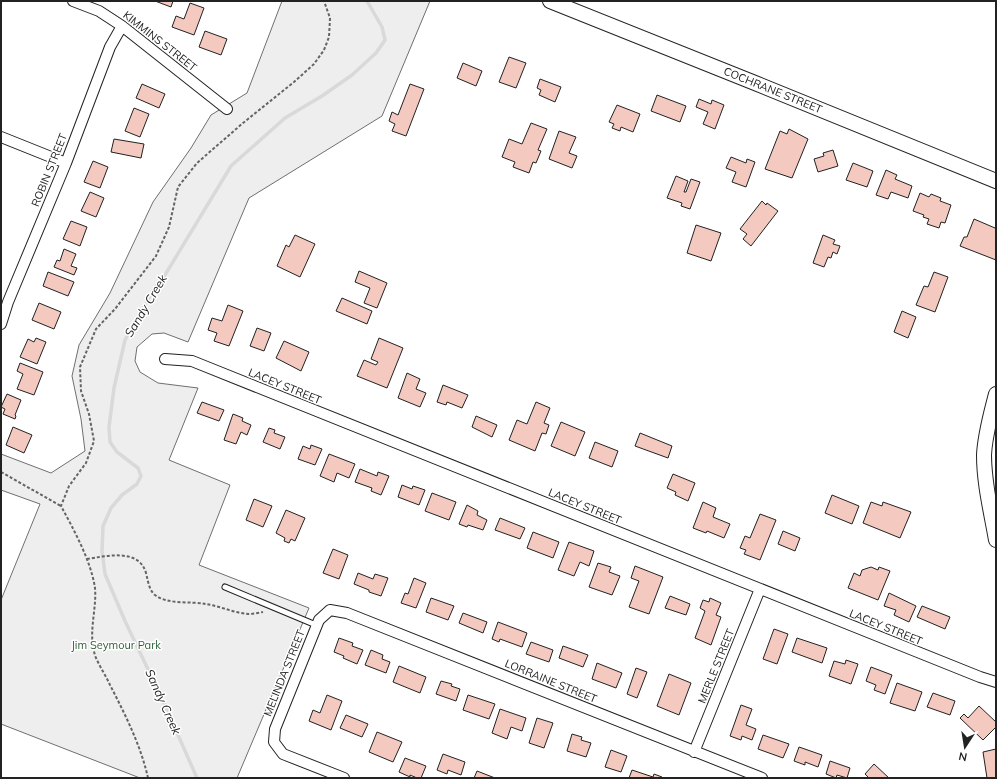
<svg xmlns="http://www.w3.org/2000/svg" width="997" height="779" font-family="Mulish,sans-serif">
  <rect width="100%" height="100%" fill="#fff"/>
  <path fill="#eee" stroke="#6f6f6f" d="M282,1h148l-48,115 -133,82 -61,144 -24,-9 -12,1 -15,13 -2,14 5,11 18,11 40,5 -29,72 61,25 -31,80 110,43 -72,170h-97l-139,-54v-124l39,-96 -39,-14v-36l50,19 34,-22 -4,-32 -9,-43 7,-31 31,-52 43,-91 38,-54 20,-33 36,-22z"/>
  <g fill="none" stroke-linecap="round" stroke-linejoin="round">
    <path stroke="#d9d9d9" stroke-width="3.5" d="M197,778l-34,-77 -38,-80 -20,-47 -3,-23 1,-25 8,-18 11,-13 15,-11 4,-8 -3,-8 -21,-16 -7,-10 -1,-15 5,-39 11,-48 29,-51 11,-14 66,-109 54,-48 37,-22 30,-21 24,-22 9,-13 -3,-13 -15,-26"/>
  </g>
  <path fill="#f3c9c0" stroke="#222" d="M155,1h18l-2,6z
    M190,3l14,5 -10,27 -22,-8 4,-11 8,3z
    M205,31l22,8 -6,16 -22,-8z
    M509,57l17,6 -10,25 -17,-6z
    M463,63l19,8 -6,15 -19,-8z
    M540,79l21,8 -6,15 -16,-7 2,-5 -4,-2z
    M142,84l23,10 -6,14 -23,-10z
    M410,84l14,5 -18,47 -14,-5 3,-7 -6,-3 3,-9 6,3z
    M657,95l29,11 -6,16 -29,-11z
    M699,99l12,5 1,-4 12,5 -9,24 -12,-5 5,-12 -12,-5z
    M617,105l23,9 -7,18 -12,-5 -1,4 -8,-3 2,-4 -5,-2z
    M134,108l15,6 -9,23 -15,-6z
    M531,123l16,6 -9,21 3,1 -5,12 -3,-1 -4,11 -16,-6 2,-5 -13,-5 7,-18 13,5z
    M789,129l19,10 -16,39 -27,-9 15,-38 7,3z
    M559,131l17,6 -7,16 8,3 -5,12 -23,-9z
    M114,139l30,5 -3,14 -30,-6z
    M833,150l5,16 -20,6 -4,-13 10,-3 -1,-3z
    M731,157l15,6 1,-4 8,3 -9,25 -14,-5 4,-10 -10,-4z
    M93,161l15,6 -8,21 -16,-6z
    M853,163l20,8 -6,16 -21,-7z
    M886,170l11,5 -2,4 17,7 -4,12 -17,-6 -3,7 -12,-4z
    M676,176l12,5 -4,11h2l5,-13 9,3 -10,27 -9,-3 1,-3 -15,-5z
    M90,192l14,6 -8,19 -15,-6z
    M920,193l9,4 2,-3 10,4 -1,3 11,4 -6,18 -4,-1 -2,6 -12,-4 2,-5 -6,-2 1,-2 -11,-4z
    M762,201l4,4 1,-2 11,8 -27,35 -8,-7 4,-5 -7,-5z
    M974,219l21,9 1,-2v34l-36,-14 4,-9h3z
    M71,221l16,6 -7,19 -17,-7z
    M696,225l25,8 -10,28 -24,-8z
    M295,235l20,9 -15,33 -23,-11 9,-21 3,2z
    M823,235l12,5 -2,4 7,2 -3,8 -4,-2 -2,6 -3,-1 -4,10 -11,-4z
    M64,249l12,5 -5,12 6,2 -3,7 -20,-8 3,-7 3,1z
    M359,271l28,12 -10,25 -13,-5 6,-15 -15,-6z
    M48,272l26,10 -6,14 -25,-10z
    M934,272l14,5 -13,35 -19,-7 8,-19 4,1z
    M342,298l30,13 -5,13 -31,-13z
    M39,303l22,9 -7,17 -22,-9z
    M228,305l15,6 -14,35 -15,-5 3,-8 -9,-3 4,-12 10,3z
    M902,311l14,6 -8,21 -14,-6z
    M257,328l14,5 -7,18 -14,-5z
    M36,338l10,4 -9,22 -17,-7 8,-18 6,3z
    M379,338l24,10 -16,40 -30,-12 7,-16 12,5 2,-3 -7,-3z
    M284,341l25,11 -8,19 -25,-13z
    M20,363l23,9 -9,23 -17,-6 6,-15 -6,-3z
    M407,373l13,6 -4,10 10,4 -6,14 -22,-9z
    M443,385l25,10 -6,13 -15,-6 -1,3 -9,-3z
    M7,394l14,6 -6,15 1,1 -1,3 -12,-5 2,-5 -4,-2z
    M202,402l22,8 -5,11 -22,-8z
    M536,402l14,6 -6,15 5,2 -3,9 -4,-1 -7,18 -26,-11 8,-20 10,4z
    M233,414l10,4 -1,3 9,4 -4,10 -6,-3 -5,12 -12,-4z
    M476,416l21,9 -5,12 -20,-10z
    M561,422l24,10 -10,24 -24,-10z
    M13,427l19,8 -8,18 -18,-8z
    M269,428l6,2 -1,3 11,4 -5,12 -17,-7z
    M640,433l32,13 -4,12 -33,-12z
    M595,442l23,9 -6,16 -23,-9z
    M311,445l11,4 -7,16 -17,-6 5,-13 7,3z
    M329,454l26,10 -6,14 -12,-5 -3,9 -14,-6z
    M360,469l17,7 1,-4 11,4 -8,19 -10,-4 1,-3 -17,-6z
    M673,474l22,9 -7,18 -13,-6 1,-3 -9,-4z
    M402,485l10,4 1,-3 12,4 -6,15 -21,-8z
    M432,493l24,9 -7,18 -24,-9z
    M832,495l27,11 -7,18 -27,-11z
    M254,499l18,7 -9,21 -17,-7z
    M703,502l13,6 -3,9 17,7 -6,14 -17,-7 -1,2 -13,-5z
    M871,502l11,4 1,-4 28,10 -11,26 -37,-15z
    M467,505l11,6 -1,4 10,5 -4,10 -15,-5 -1,2 -8,-3z
    M286,510l19,8 -10,23 -4,-2 -2,4 -5,-2 1,-3 -9,-5z
    M760,514l16,6 -16,40 -16,-6 2,-4 -6,-2 5,-12 5,2z
    M500,518l25,10 -5,11 -25,-9z
    M783,531l17,7 -5,13 -17,-7z
    M533,532l26,10 -6,16 -26,-10z
    M569,542l25,9 -5,15 -9,-4 -6,14 -16,-6z
    M333,549l15,6 -9,24 -16,-6z
    M598,563l13,4 -2,5 11,4 -8,19 -23,-8z
    M635,566l28,11 -14,37 -20,-7 10,-26 -8,-3z
    M871,567l7,3 1,-3 11,4 -12,29 -30,-12 6,-15 6,3 2,-6z
    M358,573l15,6 2,-5 13,4 -7,18 -12,-4v-2l-15,-6z
    M414,578l12,5 -10,25 -15,-5 4,-10 3,1z
    M889,593l27,13 -7,16 -15,-7 2,-5 -12,-4z
    M670,596l20,8 -4,11 -21,-7z
    M431,598l23,8 -6,14 -22,-8z
    M710,598l11,5 -5,12 5,2 -10,28 -16,-7 10,-27 -5,-3 3,-8 6,2z
    M922,606l28,11 -5,12 -28,-12z
    M463,613l24,9 -4,11 -24,-10z
    M498,622l29,11 -5,14 -22,-8 -1,3 -7,-3z
    M774,629l14,5 -11,30 -14,-5z
    M339,638l14,5 -1,3 11,4 -6,14 -14,-6 1,-2 -10,-4z
    M797,638l30,10 -5,15 -30,-11z
    M531,642l22,8 -4,12 -23,-8z
    M563,646l25,9 -5,12 -24,-9z
    M371,650l12,5 -1,4 8,3 -4,11 -21,-8z
    M846,660l12,4 -7,20 -22,-8 5,-15 11,3z
    M597,663l25,10 -6,15 -24,-9z
    M399,666l27,11 -6,16 -27,-11z
    M871,667l21,8 -7,19 -11,-4 2,-5 -10,-4z
    M636,668l11,4 -10,26 -10,-4z
    M669,674l22,9 -12,32 -22,-9z
    M441,681l11,3 -1,2 9,3 -4,12 -20,-7z
    M897,683l25,9 -7,19 -25,-8z
    M933,693l22,8 -5,14 -23,-8z
    M327,695l15,6 -11,29 -22,-9 4,-11 7,3z
    M468,695l27,9 -6,15 -26,-9z
    M741,705l11,4 -6,16 10,4 -4,11 -10,-4 -1,4 -11,-4z
    M979,706l17,16v5l-13,13 -23,-22 4,-4 4,4z
    M500,709l26,9 -4,13 -11,-4 -4,12 -15,-6z
    M346,715l22,9 -6,13 -22,-9z
    M537,718l16,5 -9,25 -15,-5z
    M377,732l25,10 -9,20 -24,-10z
    M572,734l10,3 -1,3 10,3 -5,14 -19,-6z
    M763,735l26,9 -6,14 -25,-9z
    M799,747l23,8 -4,12 -13,-5v3l-11,-4z
    M996,749v29h-9l-4,-26z
    M611,750l16,6 -6,16 -16,-5z
    M443,754l22,8 -4,13 -13,-5 -1,4 -10,-4z
    M405,758l21,8 -5,12h-4l-7,-3v2l-11,-5z
    M830,761l20,7 -3,10 -10,-3 -1,3 -10,-4z
    M874,764l15,14h-20l-4,-4z
    M632,770l21,7 1,-3 8,3 -1,1h-32z
    M477,771l18,7h-21z"/>
  <g fill="none" stroke-linecap="round" stroke-linejoin="round">
    <defs>
      <path id="lane" d="M225,587l91,38"/>
      <path id="street" d="M73,1l26,10 23,15 105,83
        M1,137l65,26
        M1,324l7,-22 58,-139 44,-116 12,-21
        M165,359l27,2 788,316 16,5
        M694,752l66,-163
        M344,778l-61,-24 -9,-12 1,-13 44,-109 11,-10 17,3 415,165"/>
      <path id="secondary" d="M550,1l205,82 241,98
        M996,394c-5,20 -11,40 -12,61 0,29 7,56 12,85"/>
    </defs>
    <use href="#lane" stroke="#222" stroke-width="7"/>
    <use href="#street" stroke="#222" stroke-width="12"/>
    <use href="#secondary" stroke="#222" stroke-width="16"/>
    <path stroke="#646464" stroke-width="2" stroke-dasharray="3 2" stroke-linecap="butt" d="M1,472l60,34
      M87,559c19,-3 52,-11 59,14 2,8 3,17 9,22 13,10 36,6 51,9 14,2 28,9 42,10 5,0 10,-1 15,-2
      M148,778c-7,-32 -23,-64 -38,-93 -4,-9 -10,-18 -14,-27 -9,-24 1,-47 -1,-70 -4,-27 -21,-58 -34,-82l8,-20 17,-23 8,-22 -5,-27 -8,-23 -1,-24 16,-38 19,-20 41,-53 13,-29 9,-40 19,-24 46,-40 51,-41 20,-18 10,-14 5,-13 1,-19 -6,-17"/>
    <use href="#lane" stroke="#fff" stroke-width="5"/>
    <use href="#street" stroke="#fff" stroke-width="10"/>
    <use href="#secondary" stroke="#fff" stroke-width="14"/>
  </g>
  <g text-anchor="middle" stroke-width="3" stroke-linejoin="round" paint-order="stroke">
    <g font-size="11" fill="#222" stroke="#fff">
      <text transform="translate(160 41) rotate(38)" y="4">KIMMINS STREET</text>
      <text transform="translate(773 90) rotate(22)" y="4">COCHRANE STREET</text>
      <text transform="translate(49 170) rotate(-68)" y="4">ROBIN STREET</text>
      <text transform="translate(285 386) rotate(22)" y="4">LACEY STREET</text>
      <text transform="translate(585 506) rotate(22)" y="4">LACEY STREET</text>
      <text transform="translate(886 627) rotate(22)" y="4">LACEY STREET</text>
      <text transform="translate(716 666) rotate(-68)" y="4">MERLE STREET</text>
      <text transform="translate(284 673) rotate(-68)" y="4">MELINDA STREET</text>
      <text transform="translate(551 681) rotate(22)" y="4">LORRAINE STREET</text>
    </g>
    <g font-size="11" fill="#2f5e38" stroke="#fff">
      <text x="116" y="649">Jim Seymour Park</text>
    </g>
    <g font-size="12" font-style="italic" fill="#222" stroke="#fff">
      <text transform="translate(146 306) rotate(-59)" y="4">Sandy Creek</text>
      <text transform="translate(163 702) rotate(66)" y="4">Sandy Creek</text>
    </g>
  </g>
  <rect width="997" height="779" fill="none" stroke="#222222" stroke-width="4"/>
  <g transform="translate(965 747) rotate(192)" stroke="#ffffff" stroke-width="3" paint-order="stroke">
  <path d="M0-3L7 15L0 10L-7 15Z" fill="#222222"/>
  <text y="-6" font-size="11" font-weight="bold" text-anchor="middle" fill="#222222">N</text>
  </g>
</svg>
